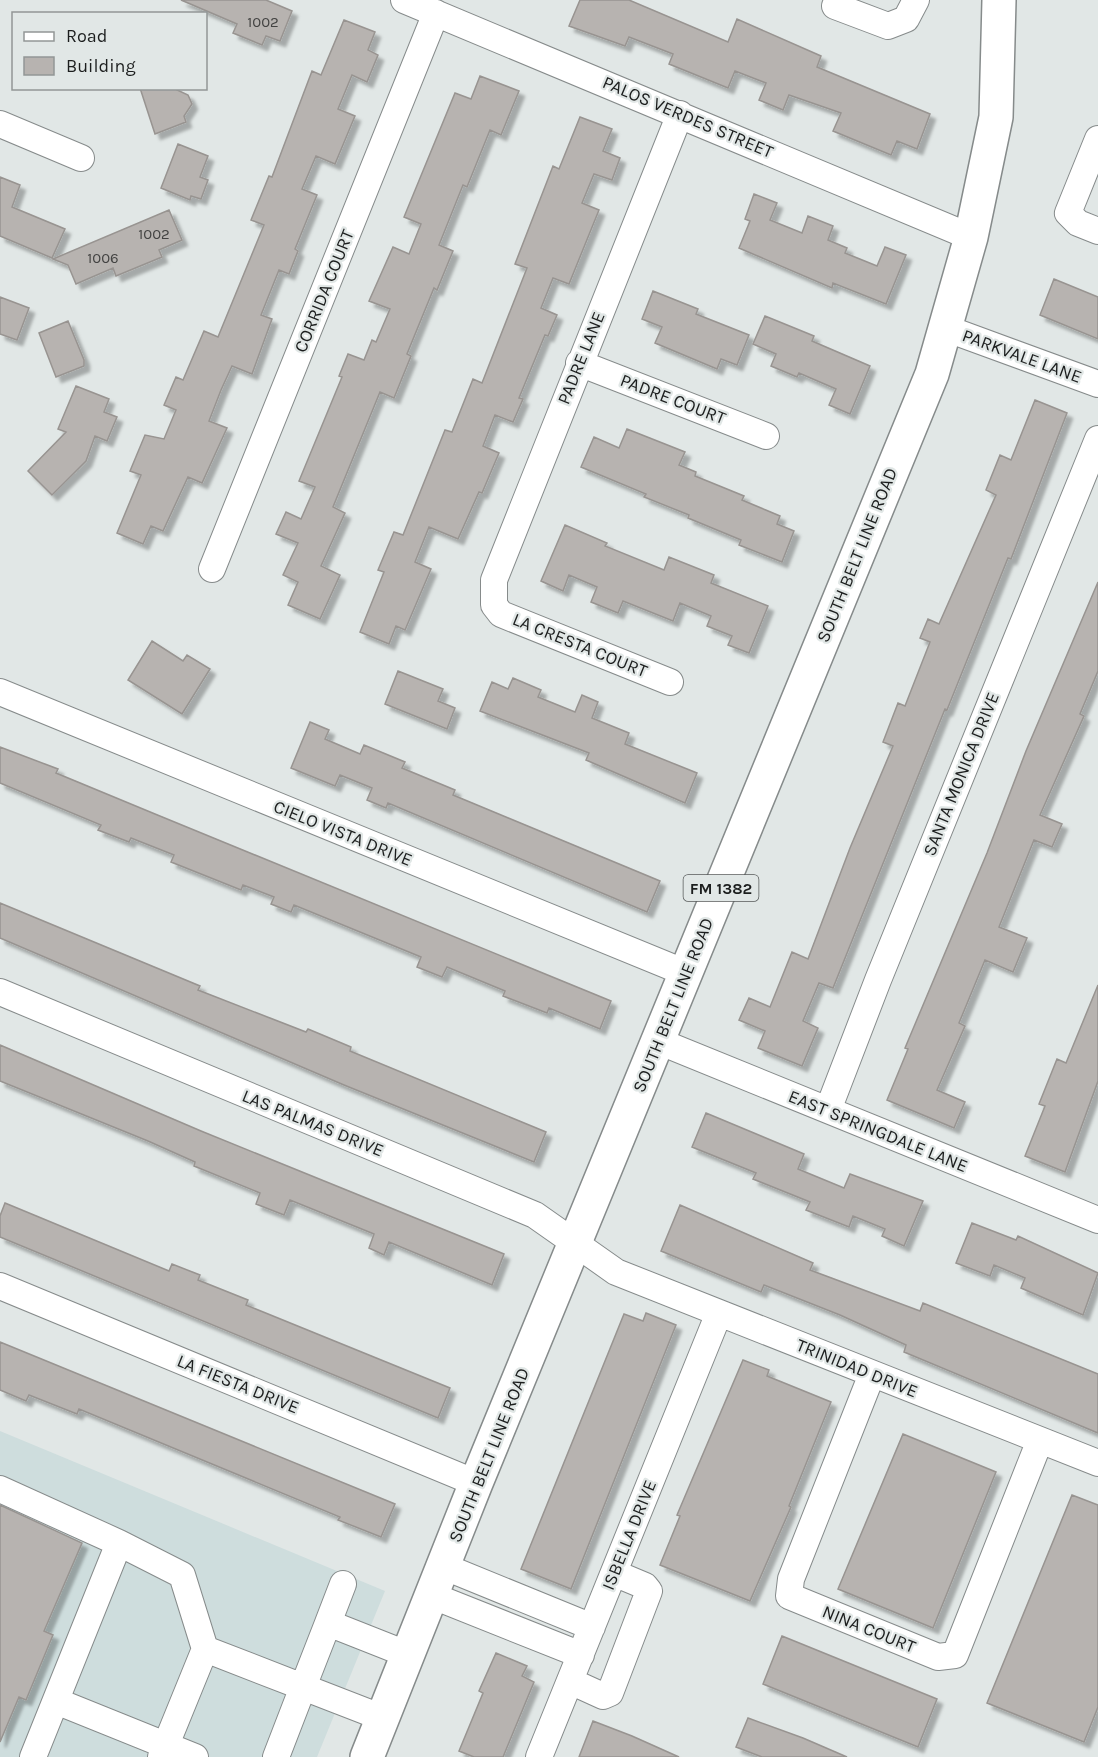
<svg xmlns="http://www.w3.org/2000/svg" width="1098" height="1757" font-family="Karla,sans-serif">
  <defs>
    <filter id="shadow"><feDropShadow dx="5.5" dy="5.5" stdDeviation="1.5" flood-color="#0004"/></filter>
  </defs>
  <rect width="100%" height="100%" fill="#e1e7e6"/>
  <path fill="#cedddd" d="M0,1431l385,160 -68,166h-317z"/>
  <path fill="#b7b3b0" stroke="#989491" stroke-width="1.5" filter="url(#shadow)" d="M181,0h85l26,11 -12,30 -14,-5 -4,9 -29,-12 4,-9z
    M580,0h49l99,42 9,-23 84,37 -4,11 113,47 -13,35 -20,-8 -6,14 -58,-24 8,-18 -52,-18 -6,15 -24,-10 7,-17 -31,-12 -7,17 -59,-24 4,-10 -44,-17 -4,9 -56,-20z
    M344,20l31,12 -7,18 10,5 -11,27 -15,-7 -14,34 17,7 -20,48 -19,-8 -14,33 15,6 -22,54 3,2 -9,23 -10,-4 -18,45 11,4 -20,55 -20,-8 -11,24 -12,31 18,7 -25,55 -14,-6 -25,54 -12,-5 -8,18 -26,-11 24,-58 -11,-4 15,-36 19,4 12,-29 -12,-5 12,-28 7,3 21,-49 14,6 46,-112 -13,-5 18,-44 3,1 40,-106 9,4z
    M480,76l39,15 -18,44 -11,-5 -23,57 -4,-2 -24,60 14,6 -16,39 -3,-2 -27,66 4,2 -17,42 -14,-6 -47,115 12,6 -24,53 19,9 -20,44 -32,-14 10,-23 -15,-7 15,-32 -22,-9 10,-22 15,7 14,-32 -16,-6 43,-104 -3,-1 9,-22 16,6 8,-20 4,2 14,-33 -21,-8 24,-54 16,7 12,-30 -17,-7 51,-124 16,6z
    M140,88h33l15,7 4,9 -8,12 2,6 -31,12z
    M580,117l32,12 -9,22 17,7 -8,22 -18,-6 -12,29 17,7 -30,74 -16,-6 -12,30 16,7 -9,21 -3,-1 -26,63 4,1 -10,23 -18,-7 -12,31 16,7 -17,40 -3,-1 -21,47 -29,-12 -14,35 16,7 -26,61 -9,-4 -7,18 -29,-12 24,-60 -6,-2 16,-38 9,3 42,-105 7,2 21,-53 9,4 45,-115 -12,-4 38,-98 6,3z
    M178,144l30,12 -8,21 8,3 -7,19 -10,-3 -1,4 -29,-12z
    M0,177l20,8 -8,22 53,22 -13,29 -52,-22z
    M754,194l23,9 -7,17 32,13 6,-17 25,10 -5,14 19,8 -2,5 32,13 8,-19 21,8 -20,49 -53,-21 -1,5 -93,-40 11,-27 -5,-2z
    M169,210l13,30 -23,10 3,7 -46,19 -3,-8 -37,16 -8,-19 -15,-6z
    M1054,279l44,18v42l-58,-24z
    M653,291l45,18 -2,5 53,21 -12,30 -16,-6 -4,10 -62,-26 7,-16 -20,-8z
    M0,297l29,11 -12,32 -17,-6z
    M765,316l49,20 -2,5 58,25 -20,48 -21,-9 7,-16 -37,-16 -2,4 -26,-11 5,-12 -23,-10z
    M68,321l16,39v6l-28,11 -17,-44z
    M76,386l33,13 -5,13 13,5 -10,24 -12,-5 -9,25 -34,34 -24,-24 38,-39 -8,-3z
    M1035,400l32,13 -56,146 -3,-1 -61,152 -2,-1 -112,279 -14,-5 -16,38 15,7 -16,38 -44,-18 7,-17 -26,-11 10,-22 21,9 22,-55 16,7 42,-111 43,-102 -10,-4 15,-39 7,3 25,-64 -10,-4 8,-19 11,5 57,-129 -10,-5 14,-35 11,5z
    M627,429l58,23 -6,13 17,7 -1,4 49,20 -2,4 38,16 -3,8 17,7 -12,31 -43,-17 2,-5 -53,-22 1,-3 -45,-18 2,-3 -65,-27 13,-30 25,11z
    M565,525l42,18 -2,3 59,24 5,-13 45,18 -3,8 57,23 -19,47 -21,-8 4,-9 -25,-10 4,-10 -31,-13 -7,18 -50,-20 -5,12 -27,-11 6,-15 -28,-12 -6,16 -22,-10z
    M1098,582v89l-18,43 4,2 -44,99 22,9 -10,23 -18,-7 -35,87 28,11 -14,34 -28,-12 -26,63 6,3 -28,64 28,12 -11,26 -67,-28 21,-51 -3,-1 82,-195 39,-102z
    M152,641l31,20 4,-6 23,14 -28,45 -54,-34z
    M398,671l45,18 -5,12 17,7 -8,21 -62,-25z
    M513,678l28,12 -3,7 37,15 7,-17 16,7 -6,16 37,15 -4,11 72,29 -12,30 -99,-43 3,-7 -109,-42 12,-29 16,7z
    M310,722l19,8 -4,9 35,15 4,-9 41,17 -3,6 53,22 -2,5 207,86 -13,31 -259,-109 -2,5 -19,-8 5,-12 -32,-13 -5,11 -44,-18z
    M0,747l58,22 -2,4 99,41 456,187 -11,28 -51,-21 -2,5 -44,-17 2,-5 -58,-24 -5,10 -25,-10 4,-10 -127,-52 -3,7 -20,-8 3,-7 -31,-12 -2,5 -70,-28 3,-7 -43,-17 -2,4 -31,-12 3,-5 -101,-42z
    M0,903l200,83 -2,4 108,42 2,-3 43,18 -1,4 196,81 -12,30 -190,-77 -344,-147z
    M1098,985v96l-33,91 -40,-16 20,-50 -6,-2 18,-45 9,4z
    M0,1045l201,86 303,123 -12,31 -103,-43 -5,13 -15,-7 5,-14 -84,-34 -6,15 -28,-11 4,-11 -66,-27 1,-4 -47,-21 -148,-60z
    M706,1113l98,41 -6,15 46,19 6,-14 73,27 -19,45 -22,-10 3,-7 -32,-13 -4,11 -43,-17 4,-8 -57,-23 3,-6 -64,-26z
    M5,1203l164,68 3,-7 28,11 -2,5 50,20 -2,5 204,83 -12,30 -438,-181v-21z
    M680,1205l133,58 -3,7 110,41 3,-8 175,71v59l-194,-81 2,-7 -66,-30 -76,-30 -3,7 -100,-41z
    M972,1223l44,17 2,-4 80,37 -15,42 -62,-27 4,-10 -31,-13 -4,11 -34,-13z
    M646,1313l30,12 -105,264 -50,-20 103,-255 19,7z
    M0,1342l395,162 -14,33 -43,-17 2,-3 -261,-108 -2,5 -48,-19 -3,6 -26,-11z
    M743,1360l26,10 -2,6 64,26 -42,104 2,1 -41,94 -90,-36 20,-49 -3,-1z
    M903,1434l93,38 -63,156 -95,-39z
    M1072,1495l26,10v202l-14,35 -97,-39z
    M0,1505l82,38 -38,88 9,4 -27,65 -7,-3 -19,45z
    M782,1636l155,63 -19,48 -155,-63z
    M496,1653l31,13 -5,10 12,6 -31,75h-29l-15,-6 24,-58 -4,-2z
    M748,1718l55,20 44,19h-85l-26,-10z
    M593,1721l39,15 47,21h-100z"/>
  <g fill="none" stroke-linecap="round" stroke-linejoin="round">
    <defs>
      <path id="minor" d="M404,0l567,237
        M835,6l53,20 18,-7 10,-19
        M0,124l81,34
        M1098,139l-30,74 10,10 20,8
        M945,328l153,56
        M579,363l187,73
        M212,569l224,-556
        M670,682l-169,-68 -7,-9v-25l186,-466
        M0,692l686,281
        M0,992l535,223 81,57 482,191
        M658,1041l440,179
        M828,1110l50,-130 220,-541
        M0,1286l476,197
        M872,1374l-81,205 -2,17 149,61 17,-2 85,-215
        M0,1489l119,54
        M445,1567l147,60
        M433,1596l148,59
        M328,1623l15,-39
        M570,1681l33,15 7,-3 39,-102 -4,-5 -31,-13
        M56,1701l139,56
        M33,1757l86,-214 63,32 23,74 98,38 25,-64 81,32
        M161,1757l44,-108
        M276,1757l27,-70 80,31
        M539,1757l180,-444"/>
      <path id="major" d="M367,1757l109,-274 456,-1109 39,-137 25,-120 3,-117"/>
    </defs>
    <use href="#minor" stroke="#868b8b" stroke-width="28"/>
    <use href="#major" stroke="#868b8b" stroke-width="36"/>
    <use href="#minor" stroke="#fff" stroke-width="26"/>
    <use href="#major" stroke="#fff" stroke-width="33"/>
  </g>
  <g text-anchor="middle" stroke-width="4.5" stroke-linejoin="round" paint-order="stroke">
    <g font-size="15" fill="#434342">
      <text x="263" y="27">1002</text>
      <text x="154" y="239">1002</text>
      <text x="103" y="263">1006</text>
    </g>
    <rect fill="#e1e7e6" stroke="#575a5a" stroke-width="1.5" x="683.5" y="875" width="75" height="26" rx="4.5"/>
    <g font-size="16" font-weight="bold" fill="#1c1e1e">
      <text x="721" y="894">FM 1382</text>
    </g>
    <g font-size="18" fill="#1c1e1e" stroke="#e1e7e6">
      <text transform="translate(688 117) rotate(23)" y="6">PALOS VERDES STREET</text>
      <text transform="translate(324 291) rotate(-68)" y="6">CORRIDA COURT</text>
      <text transform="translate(1022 356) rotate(20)" y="6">PARKVALE LANE</text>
      <text transform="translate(581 358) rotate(-68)" y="6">PADRE LANE</text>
      <text transform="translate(673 399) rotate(21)" y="6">PADRE COURT</text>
      <text transform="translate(857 555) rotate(-68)" y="6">SOUTH BELT LINE ROAD</text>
      <text transform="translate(580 645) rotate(22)" y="6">LA CRESTA COURT</text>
      <text transform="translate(961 774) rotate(-68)" y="6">SANTA MONICA DRIVE</text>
      <text transform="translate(343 833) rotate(22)" y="6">CIELO VISTA DRIVE</text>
      <text transform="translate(673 1005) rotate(-68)" y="6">SOUTH BELT LINE ROAD</text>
      <text transform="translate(313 1123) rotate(22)" y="6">LAS PALMAS DRIVE</text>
      <text transform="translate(878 1131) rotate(22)" y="6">EAST SPRINGDALE LANE</text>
      <text transform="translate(857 1368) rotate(22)" y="6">TRINIDAD DRIVE</text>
      <text transform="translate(238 1384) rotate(22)" y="6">LA FIESTA DRIVE</text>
      <text transform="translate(489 1455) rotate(-68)" y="6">SOUTH BELT LINE ROAD</text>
      <text transform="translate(629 1535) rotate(-68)" y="6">ISBELLA DRIVE</text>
      <text transform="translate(869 1629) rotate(22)" y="6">NINA COURT</text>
    </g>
  </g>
  <rect x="12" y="12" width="195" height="78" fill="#e1e7e6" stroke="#929796" stroke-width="1.5"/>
  <rect x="24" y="32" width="30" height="9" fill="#ffffff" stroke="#929796" stroke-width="1.5"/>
  <text x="66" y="42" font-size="18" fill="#1c1e1e">Road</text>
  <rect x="24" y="57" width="30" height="18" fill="#b7b3b0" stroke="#929796" stroke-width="1.5"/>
  <text x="66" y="72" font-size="18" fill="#1c1e1e">Building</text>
</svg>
